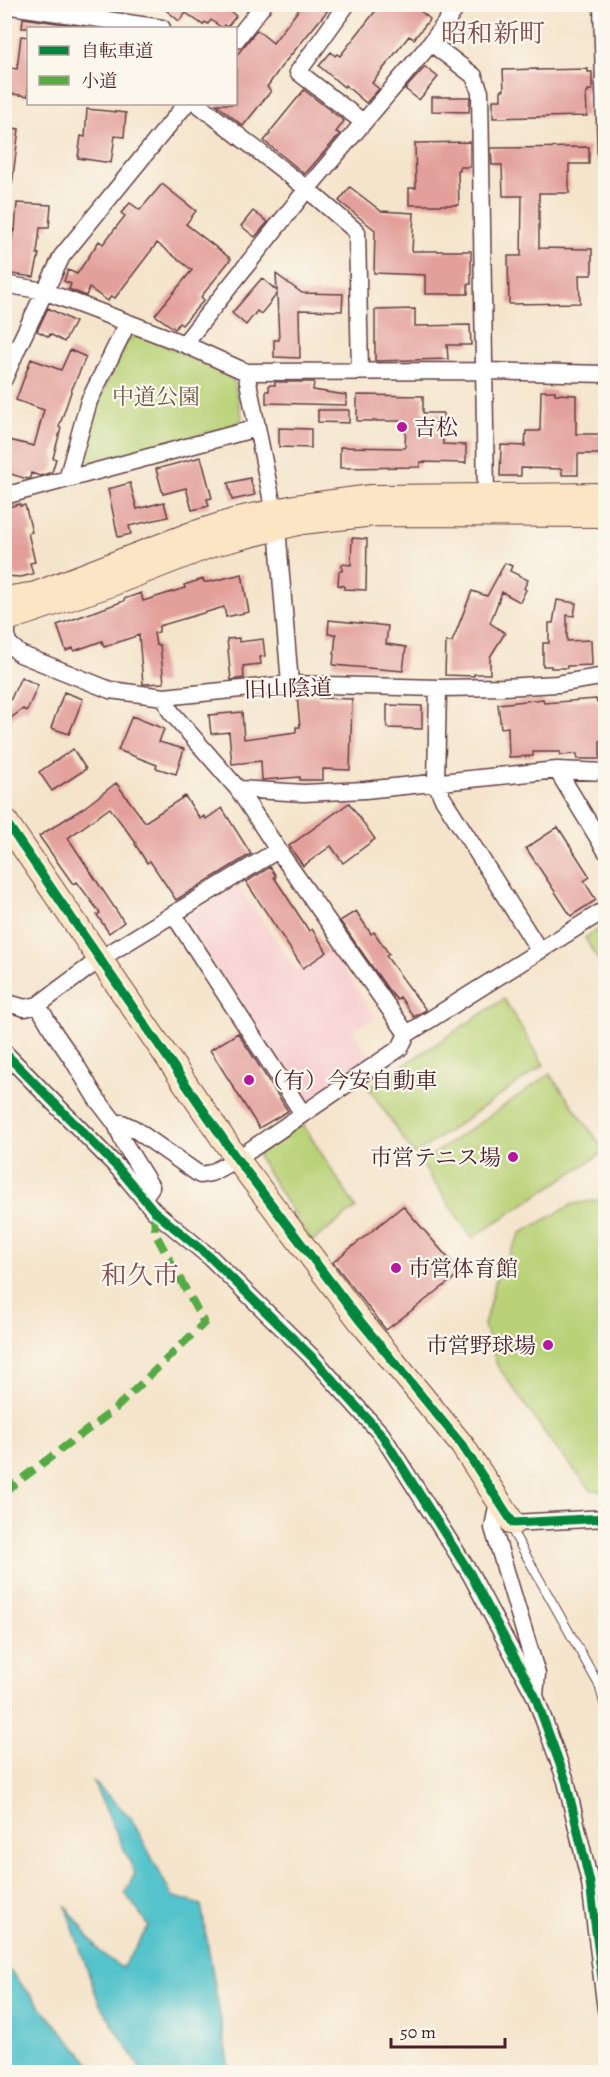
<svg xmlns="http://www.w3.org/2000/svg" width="610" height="2077" font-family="Alegreya,'Noto Serif JP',serif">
  <rect width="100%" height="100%" fill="#fbf7ec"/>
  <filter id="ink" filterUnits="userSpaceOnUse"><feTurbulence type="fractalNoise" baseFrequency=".0167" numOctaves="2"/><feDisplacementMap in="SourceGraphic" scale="12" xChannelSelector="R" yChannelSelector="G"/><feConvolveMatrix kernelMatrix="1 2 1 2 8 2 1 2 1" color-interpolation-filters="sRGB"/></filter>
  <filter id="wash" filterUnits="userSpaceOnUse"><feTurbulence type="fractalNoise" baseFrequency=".008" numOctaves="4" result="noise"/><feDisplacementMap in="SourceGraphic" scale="24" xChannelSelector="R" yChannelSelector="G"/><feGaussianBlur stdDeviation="1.35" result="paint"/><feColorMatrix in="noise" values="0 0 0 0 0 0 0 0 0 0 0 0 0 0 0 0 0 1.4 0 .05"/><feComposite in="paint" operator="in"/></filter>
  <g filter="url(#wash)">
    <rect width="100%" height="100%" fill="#f4e4cb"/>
    <path fill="#f7cfd0" d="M237,885l59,85 35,-21 44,68 -22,14 18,27 -69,47 -117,-187z"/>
    <path fill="#b9d278" stroke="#827852" stroke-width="1.5" d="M137,334l89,38 8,9 8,36 -4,7 -155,43 -7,-4 19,-56 33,-67z
      M605,925v46l-20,-33z
      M504,999l40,66 -130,90 -45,-67z
      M550,1074l55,77 -133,87 -51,-75z
      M298,1126h6l52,82 -45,34 -52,-84v-5z
      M605,1199l1,292 -15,-1 -39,-47 -55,-78 -13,-40 12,-46 25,-46 52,-29z"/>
    <path fill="#55c3cb" stroke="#50717b" stroke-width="1.5" d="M92,1780l39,38 41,78 29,9 28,164 2,3h-88l-44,-69 -34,-98 35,47 22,16 27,-42 -24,-33 10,-20z
      M4,1964l93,108h-92z"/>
    <g id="blocks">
      <path fill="#e3a09b" d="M159,4h53l10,8 4,-4 10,8 -9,11 -3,-2 -2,3 -11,-8 -3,4 -3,-2 -2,3 -17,-12 -7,8z
        M303,4h30l-52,63 -14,20 4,4 -28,35 -27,-22h20v-48l21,-26 16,13z
        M381,4h31l18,15 -16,20 -5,-3 -37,47 7,6 -13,14 -21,-18 -1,2 -25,-21 12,-14 4,4 2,-2 3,2z
        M23,18l61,9v1h-62z
        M21,36l7,1v59l-24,-3v-26l13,2z
        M425,67l13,10 -19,23 -14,-11z
        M537,69v1l51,-1v3h4v18h-4v3h-2l1,23 -94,2v-18h8v-10h3l-1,-20z
        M304,90l40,31 -8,11 4,2 -35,40 -41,-33 6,-7 -1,-1z
        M432,97h38l-1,15 -37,-1z
        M87,109l39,4 -2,24 -9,-1 -4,27 -33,-5 3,-22 4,1z
        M4,127l15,2 -7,55 -8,-1z
        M470,142v25h-10v4h-2l1,34h-50v-17h7l-1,-45z
        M589,147v17h-20v29h-30v55l53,1v26h-13l1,28 -71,1 -1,-48h13l1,-60h-19l-1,-31h-10l-1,-17z
        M162,184l34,27 -10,13 45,35 -30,38 3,3 -22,25 -3,-2 -4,6 -20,-14 37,-45 -35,-27 -42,55 -4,-2 -3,5 -19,-13 -3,8 -17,-7 2,-5 -7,-3 4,-11 9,4 22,-33 4,3 22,-28 -4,-3 9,-10 10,7z
        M350,187l31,24 33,2 -2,38h59v33h-3v10h-43v-19l-51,-2 1,-43 -36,-29z
        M17,203l34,2 -2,23h-9l-3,26h2l-5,23 -30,-4 3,-24 4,1 2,-20 2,1z
        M253,211l15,11 -13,15 -14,-11z
        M276,274l26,19 41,1 -1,17 -43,-1 1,48 -26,-1v-17h5l-2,-46 -16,20 -4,-3 -11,14 -14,-12 30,-35 15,13z
        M48,308l27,14 -11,20 -14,-8 -1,3 -12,-6z
        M415,309v17l55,-1 1,20h-24l1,14 -73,2v-51z
        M70,350l16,7 -14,32 -13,38 2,1 -8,30 3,1 -4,13 -12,4 -9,-3 -1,5 -3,1 -23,-7v-28l4,1 1,-5 25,6 10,-36 -28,-10 15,-41 30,11z
        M275,382h39l-1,8 33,5v10l-80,-2v-12h3v-6h6z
        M541,391h14v3l21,1v39h30v20h-28v21h-16v-6l-41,-1v8h-21l1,-31 24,1 1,-15h14z
        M357,395l66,1v17h20v31l23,1v18l-46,-1v5l-80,1v-21l65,1 1,-27h-49z
        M318,410h31v13l-31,-1z
        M279,428l32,1v19l-32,-1z
        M201,457l11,41 -5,1 2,7 -17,4 -6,-22 -23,6 -7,-25z
        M250,478l5,17 -23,5 -4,-17z
        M130,483l7,26 27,-7 4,15 -39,9 2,8 -13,3 -10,-48z
        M20,504v2l5,-1 7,27 -4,1 7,29 -5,1 3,11 -12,3 -17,-1v-68z
        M352,538l15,1 -1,51 -22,-1v-3l-6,-1 1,-14h3v-7l9,1z
        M505,563l7,3 -2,5 18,9 -4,8 2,2 -6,12 -18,-10 -12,31 15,10 -15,24v17h-16v2l-29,-1 1,-33h6l20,-51 15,5z
        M242,574l7,38 -23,5 -2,-10 -65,19v6l-5,1 2,12h4l4,38 -21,1 -4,-49 -35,12 -2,-6 -28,10 -1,-3 -7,3 -9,-26 67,-24v-2l17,-6 2,8 42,-13 -1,-3 19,-6 1,3h5z
        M557,600l19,3 -2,13 -7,-1v26l24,-1 1,25 -25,1v2h-16v-2h-8v-23h6v-20h4z
        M329,620l59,6 -2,18 20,3 -3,24 -70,-6 3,-31h-8z
        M239,638v4l24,-3 2,17 -5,1 1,7 -18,2 1,12 -13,2 -4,-41z
        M21,677l17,8 -11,26 -4,-2 -19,14v-9z
        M64,692l19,7 -14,35 -18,-6z
        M318,695l1,3 33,1 -2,71 -27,-1v11h-23v-3l-38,3 -1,-19 -29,3 -3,-32 -18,2 -2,-19 33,-3 2,27 52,-7v-5h4l-3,-31z
        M543,699l1,4 52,-4 1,4h3l2,12h4v25l-6,1v18h-23v-5l-17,1v-3h-27v4l-24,1 -1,-30 -7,1 -3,-24z
        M387,705l35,1v23l-35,-1z
        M132,716l32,13 -5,13 25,7 -8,25 -20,-6 1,-3 -39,-15z
        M73,749l13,20 -34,22 -13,-19z
        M116,783l29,39 40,-26 15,23 4,-3 2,3 16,-11 29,46 -75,46 -26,-39 -3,2 -12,-19 1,-1 -26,-35 -42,30 56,84 -15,11 -12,-18 3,-2 -23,-31 -4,2 -34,-48 46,-29z
        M349,803l26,36 -32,24 -12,-17 -28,20 -14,-20z
        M558,827l32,50 -6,4 12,19 -25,16 -45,-68z
        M270,867l6,9 -2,1 30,46 5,8 3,-2 15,23 -24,16 -57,-86z
        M356,911l15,23 3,-2 15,22 -3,2 40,54 -12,7 -14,-20 -3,3 -10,-12 -47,-67z
        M238,1033l50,78 -29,17 -49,-78z
        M403,1206l58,67 -75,57 -53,-68z"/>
    </g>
  </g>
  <g filter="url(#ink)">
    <use href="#blocks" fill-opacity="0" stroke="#643d43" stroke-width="1.5"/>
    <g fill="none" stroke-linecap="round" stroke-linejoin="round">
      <defs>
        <path id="lane" d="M513,1524l1,10 85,151 7,25"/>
        <path id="street" d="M347,4l-49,68 65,50
          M602,4l4,155
          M4,5l158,23
          M236,40l28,-36
          M431,43l43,33 6,16 6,405 -2,8
          M198,104l109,85 50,43 3,139
          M4,284l40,7 140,53 62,28 238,-1 122,3
          M184,344l123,-155 124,-146 28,-39
          M246,372l31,155 13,157
          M4,379l14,-32 44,-91 124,-152
          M67,479l22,-78 38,-77
          M4,496l253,-68
          M7,611v31l13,12 90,36 54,7 126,-13 148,4 66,-1 53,-3 49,-8
          M438,688l-2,94 6,15 97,153
          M164,697l7,15 67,77 40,61 129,184
          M557,770l49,81
          M238,789l66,4 61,-3 192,-20 49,2
          M174,915l129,199
          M4,1002l21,6 13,-3 62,-46 178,-109
          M38,1005l15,26 20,29 23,38 20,26 8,19 27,44 -8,11
          M4,1052l116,118 34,41 57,47 103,101 68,76 89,140 64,121 31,85 24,102 16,127
          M116,1124l6,-1 11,5 67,47 11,-2 26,-14 163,-111 7,-14 199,-125
          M498,1501l-5,27 44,146 -2,21
          M513,1523l93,-5"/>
        <path id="secondary" d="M4,599l32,-5 153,-59 54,-17 52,-11 76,-10 235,-2
          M4,620l105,-35 105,-41 88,-22 72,-8 232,1
          M4,819l233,340 124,163 101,123 51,78"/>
      </defs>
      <use href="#lane" stroke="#643d43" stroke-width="10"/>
      <use href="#street" stroke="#643d43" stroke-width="19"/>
      <use href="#secondary" stroke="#643d43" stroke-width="26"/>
      <use href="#lane" stroke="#fff" stroke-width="8"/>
      <use href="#street" stroke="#fff" stroke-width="16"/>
      <use href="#secondary" stroke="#fce5c4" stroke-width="24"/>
      <path stroke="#57aa44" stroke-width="8" stroke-dasharray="15 8" stroke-linecap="butt" d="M4,1492l110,-82 90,-87 -49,-90 -1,-22"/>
      <defs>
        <path id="cycleway" d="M4,819l233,340 124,163 101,123 51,78 93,-5
          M4,1052l116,118 34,41 57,47 103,101 68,76 89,140 64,121 31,85 24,102 16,127"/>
      </defs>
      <use href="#cycleway" stroke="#fbf7ec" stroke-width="13"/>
      <use href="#cycleway" stroke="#00873e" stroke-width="9"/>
    </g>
  </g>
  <g fill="#b5179e" stroke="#fbf7ec" stroke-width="2">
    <circle cx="402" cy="427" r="6"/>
    <circle cx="249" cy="1080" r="6"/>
    <circle cx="513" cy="1157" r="6"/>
    <circle cx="396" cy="1268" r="6"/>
    <circle cx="548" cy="1345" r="6"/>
  </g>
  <g text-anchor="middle" stroke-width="4.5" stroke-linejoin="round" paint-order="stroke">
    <g font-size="22" fill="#6b5542" stroke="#fbf7ec">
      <text x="156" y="404">中道公園</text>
    </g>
    <g font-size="22" fill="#4a1f2b" stroke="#fbf7ec" text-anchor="start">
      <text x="414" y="435">吉松</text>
      <text x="261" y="1088">（有）今安自動車</text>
      <text x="501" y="1165" text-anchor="end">市営テニス場</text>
      <text x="408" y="1276">市営体育館</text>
      <text x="536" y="1353" text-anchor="end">市営野球場</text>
    </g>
    <g font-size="22" fill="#4a1f2b" stroke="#fbf7ec">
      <text transform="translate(288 688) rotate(-2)" y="8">旧山陰道</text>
    </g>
    <g font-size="26" fill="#804c52" stroke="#fbf7ec">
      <text x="493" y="42">昭和新町</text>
      <text x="140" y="1284">和久市</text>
    </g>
  </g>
  <rect width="610" height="2077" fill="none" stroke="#fbf7ec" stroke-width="24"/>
  <rect x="27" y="27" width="210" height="78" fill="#fbf7ec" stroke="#b4a19f" stroke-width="1.5"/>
  <rect x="39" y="46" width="30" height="9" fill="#00873e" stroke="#b4a19f" stroke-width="1.5"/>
  <text x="81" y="57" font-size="18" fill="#4a1f2b">自転車道</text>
  <rect x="39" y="76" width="30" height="9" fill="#57aa44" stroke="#b4a19f" stroke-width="1.5"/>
  <text x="81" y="87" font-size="18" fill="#4a1f2b">小道</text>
  <path d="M391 2038v9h114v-9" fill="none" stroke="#4a1f2b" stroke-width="3"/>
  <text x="400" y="2038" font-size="18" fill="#4a1f2b" stroke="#fbf7ec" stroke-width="4.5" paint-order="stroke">50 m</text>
</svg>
